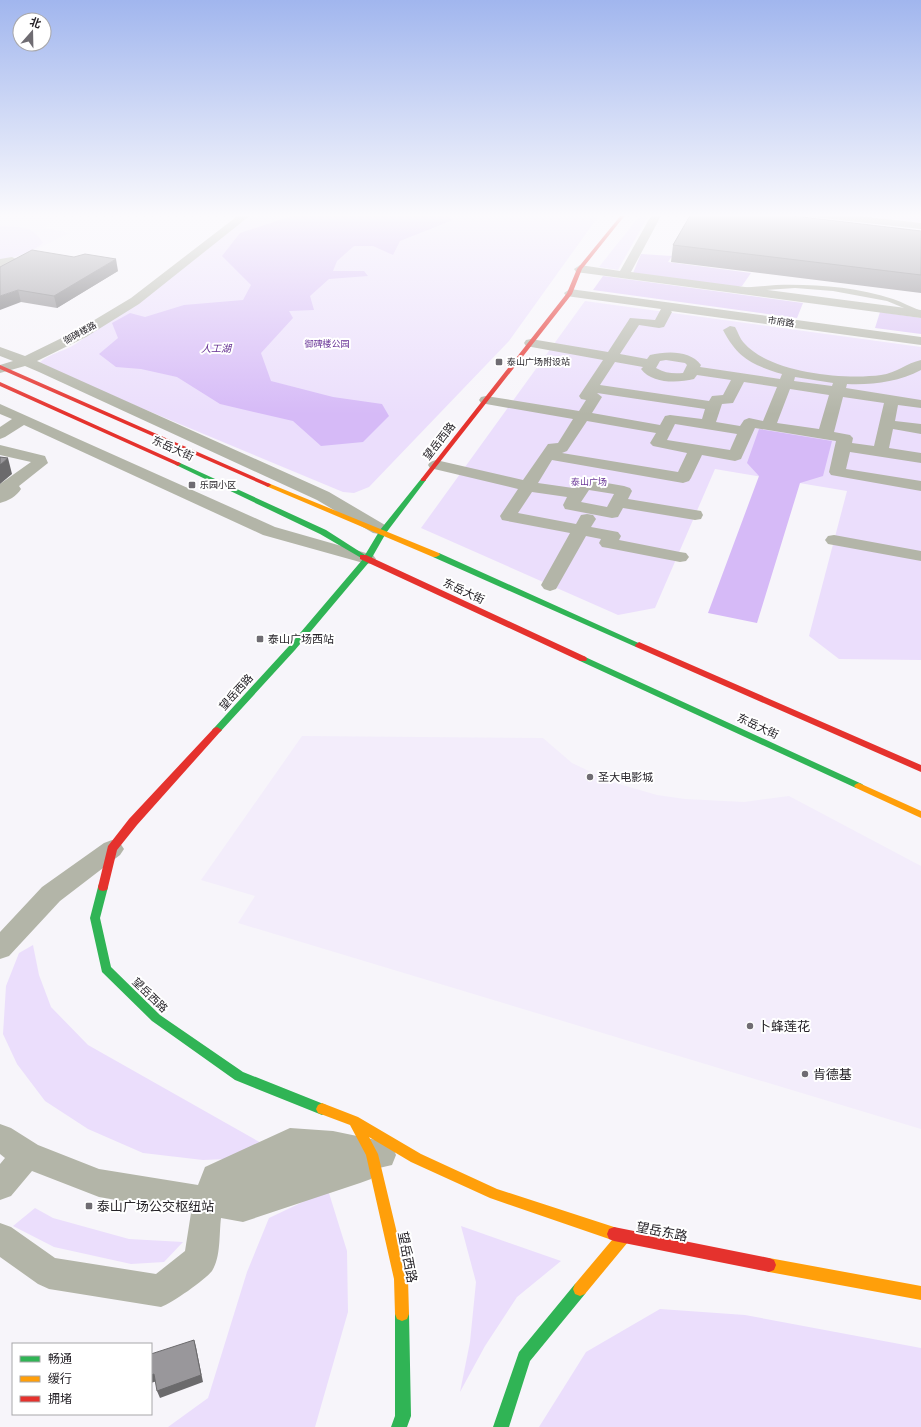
<svg xmlns="http://www.w3.org/2000/svg" width="921" height="1427" font-family="Montserrat,'Noto Sans SC',sans-serif">
  <rect width="100%" height="100%" fill="#f7f5fa"/>
  <path fill="#f3edfb" d="M0,214h61l-18,13 26,6 -69,35z
    M302,736l241,2 29,25 40,19 45,13 28,4 59,3 45,-6 132,70v263l-683,-206 17,-27 -54,-16z"/>
  <path fill="#ebdefc" d="M250,214h350l-91,127 -140,146 -15,6 -11,-1 -305,-127c9,-12 27,-13 39,-22 60,-41 117,-84 173,-129z
    M641,214h8l-31,56 -19,-3z
    M846,214h75v8z
    M0,226c20,2 32,-2 43,17l-15,10 -28,8z
    M585,301l336,46v313l-82,-1 -30,-23 38,-145 -132,-22 -60,139 -37,7 -197,-87z
    M33,945l6,30 12,32 37,38 175,99 -12,14 -48,2 -60,-7 -55,-24 -43,-28 -28,-37 -14,-30 3,-48 13,-33z
    M328,1190l19,61 1,61 -33,115h-147l40,-29 39,-126 22,-54z
    M35,1208l18,10 76,21 54,3 -19,20 -33,2 -77,-17 -41,-21z
    M461,1226l100,35 -44,36 -32,49 -25,46 10,-50 6,-60z
    M660,1309l85,6 176,33v79h-382l47,-75z"/>
  <path fill="#dcc5f6" d="M641,254l31,2 -4,6 83,11 -9,13 -5,1 -104,-14z
    M603,276l200,27 -6,15 -204,-28z
    M880,312l41,6v16l-46,-6z"/>
  <path fill="#d6baf7" d="M298,214h147l8,6 -53,21 -7,14 -20,-9h-19l-17,15 -4,10h31l4,5 -39,3 -19,17 4,14 -25,1 4,7 -32,35 10,28 62,16 49,7 7,12 -26,26 -42,4 -28,-25 -73,-17 -43,-27 -36,-8 -25,-2 -17,-13 19,-16 -6,-15 18,-10 15,4 39,-12 59,-5 8,-15 -29,-29 18,-23z
    M759,429l73,12 -9,35 -23,7 -43,140 -49,-10 51,-137 -12,-13z"/>
  <g fill="none" stroke-linecap="round" stroke-linejoin="round">
    <path fill="#b3b5a8" fill-rule="evenodd" d="M776,285c40,-1 79,2 117,14 9,3 18,8 28,12v4l-34,-14 -54,-10 -38,-3 -56,4 -3,-2 3,-2z"/>
    <path fill="#b3b5a8" fill-rule="evenodd" d="M240,214h12l-113,90 -53,33 -49,24 292,131 56,33 3,4 -3,4 -6,1 -6,-1 -56,-33 -278,-128 -14,-6 -25,7v-8l13,-4 -13,-5v-9l25,9 51,-25 55,-33z
      M652,214h10l-31,58 290,38v8l-345,-46 -2,-3 6,-4 40,6z
      M807,214h35l79,9v6l-109,-12z
      M12,257l4,2 2,2 -2,2 -16,4v-8z
      M570,289l351,48v8l-250,-34 1,1 -8,15 -5,1 -20,-3 -19,29 27,5 3,-4c17,-4 40,-5 51,10l-1,2 80,12 2,-5c-29,-9 -44,-15 -59,-44l7,-4 5,1c3,5 5,12 9,16 26,30 100,37 137,32 15,-2 26,-12 40,-15v10c-23,12 -48,15 -74,14l-1,4 75,12v8l-23,-3 -3,16 26,3v10l-28,-5 -4,19 32,5v10l-71,-11 -4,17 75,12v10l-90,-16 -2,-3 7,-31 -81,-13 -14,31 -6,2 -33,-6 -11,23 -2,3 -6,2 -131,-23 -14,23 35,5 5,-7 6,-2 40,7 6,2 2,3 -4,8 67,11 6,1 2,4 -2,4 -6,1 -72,-12 -5,9 -6,1 -47,-9 -2,-4 4,-8 -35,-5 -14,21 58,11 5,-9 6,-1 6,1 3,4 -5,8 27,5 3,4 -2,4 61,12 6,1 3,4 -3,4 -6,1 -72,-14 -6,-1 -3,-4 2,-4 -15,-3 -30,53 -6,2 -6,-2 -3,-4 29,-52 -68,-13 -2,-4 18,-27 -88,-21 -2,-3 2,-3 6,-2 87,20 25,-36 10,-1 15,-24 -87,-15 -5,-1 -2,-3 2,-3 5,-1 93,15 7,-11 -5,-1 -2,-3 24,-36 -77,-14 -2,-3 2,-3 5,-1 77,13 22,-34 25,2 6,-11 -95,-13 -2,-3zM666,360l19,3 2,2 -4,8c-10,1 -18,0 -27,-5l4,-7zM615,362l28,5 -2,2c11,15 37,14 53,10l3,-4 34,5 -8,15 -11,1 -3,5 -109,-16zM795,377l38,6 -1,3 -38,-5zM744,382l33,5 -14,34 -14,-3 -5,2 -4,6 -24,-4 6,-18 11,-1zM790,389l39,6 -10,34 -42,-6zM597,393l108,16 -3,10 -32,-4 -5,1 -5,9 -68,-12 10,-16zM843,397l41,6 -10,43 -22,-3 1,-5 -3,-3 -16,-3zM587,421l69,12 -6,10 3,3 34,7 -9,19 -116,-19 5,-2zM675,424l62,10 -7,16 -63,-10zM589,490l25,4 -7,13 -26,-5z
      M0,404l275,123 98,28 3,4 -3,4 -6,1 -104,-29 -239,-110 -19,12 -5,2v-12l12,-8 -12,-5z
      M0,445l45,11 3,7 -29,23 2,3c-4,7 -13,12 -21,14v-19l31,-22 -31,-7z
      M834,535l87,16v10l-93,-17 -3,-4 3,-4z
      M112,840l8,3 4,6 -4,6 -60,46 -51,55 -9,3v-27l42,-45 62,-44z
      M0,1124l11,4 27,17 61,24 99,16 7,-18 85,-39 43,3 48,10 11,4 4,10 -4,10 -13,3 -8,11 -11,4 -117,39 -22,-4c-2,16 0,39 -9,53 -7,9 -40,32 -51,36l-112,-18 -11,-5 -38,-27v-34l11,4 44,31 101,16 29,-23 6,-38 -92,-16 -67,-26 -21,25 -11,4v-36l5,-6 -5,-4z"/>
    <path fill="#30b455" fill-rule="evenodd" d="M178,462l148,68 39,25 15,-25 41,-51 2,-1 3,2 -40,53 -16,28 -75,89 -75,82 -3,1 -5,-3 2,-2 75,-82 74,-87 -43,-25 -144,-69 -1,-1z
      M433,553h6l204,92 -1,2h-6l-203,-90z
      M583,656l279,128 2,2 -2,2h-6l-276,-127 -1,-2z
      M103,883l4,1 1,3 -8,31 11,49 49,48 83,57 83,33 2,4 -2,4 -4,2 -87,-35 -83,-59 -50,-49 -12,-54 8,-31 1,-3z
      M580,1282l5,2 2,5 -2,5 -55,67 -21,66h-16l26,-75 56,-68z
      M402,1307l5,2 2,5 2,102 -4,11h-16l4,-11v-102l2,-5z"/>
    <path fill="#ff9f0a" fill-rule="evenodd" d="M268,483l171,70 1,2 -4,2h-3l-167,-71 -1,-1z
      M859,783l62,28v7l-65,-30 -2,-2 2,-2z
      M322,1103l36,14 63,37 76,35 117,38 5,2 1,3 3,-2 5,2 2,5 -2,5 -43,52 -5,2 -5,-2 -2,-5 2,-5 37,-44 -122,-42 -79,-36 -42,-25 9,17 30,125 1,35 -2,5 -5,2 -5,-2 -2,-5 -1,-35 -28,-124 -16,-30 -32,-12 -2,-4 2,-4z
      M769,1258l152,28v14l-152,-28 -5,-2 -2,-5 2,-5z"/>
    <path fill="#e5322d" fill-rule="evenodd" d="M622,214h4l-44,55 -10,25 -147,187h-4v-2l146,-186 10,-24z
      M0,365l270,119 1,1 -3,2 -2,-1 -266,-117z
      M0,382l180,81 1,1 -3,2 -2,-1 -176,-79z
      M360,555h6l220,102 1,2 -1,2h-6l-220,-102z
      M639,642l282,123v7l-285,-125 -1,-2z
      M217,727l5,3 -2,2 -83,93 -20,25 -9,37 -1,3 -4,1 -4,-1 -1,-3 10,-41 21,-27 85,-91z
      M614,1227l155,31 5,2 2,5 -2,5 -5,2 -155,-31 -5,-2 -2,-5 2,-5z"/>
  </g>
  <path fill="#848285" d="M691,214h92v1l138,16v62l-250,-31 2,-17z
    M0,267l118,4 -61,37 -36,-6z"/>
  <path fill="#6b6a6c" d="M116,259l2,12 -61,37 -3,-12z
    M18,290l3,12 -21,8v-14z
    M8,458l4,16 -12,10v-19z
    M194,1340l2,7 7,35 -43,16 -3,-7z
    M154,1374l3,7 -6,2v-8z"/>
  <path fill="#99979b" stroke="#6b6a6c" d="M691,214h86l144,17v44l-248,-30z
    M32,250l42,7 11,-3 31,5 -62,37 -36,-6 -18,6v-29z
    M0,457l8,1 -8,7z
    M194,1340l7,35 -44,16 -3,-17 -3,1v-21z"/>
  <linearGradient id="sky" x2="0" y2="1"><stop stop-color="#a1b6ee"/><stop offset="0.52" stop-color="#fbfafd"/><stop offset="1" stop-color="#fbfafd" stop-opacity="0"/></linearGradient>
  <rect width="921" height="414" fill="url(#sky)"/>
  <g fill="#6f6c72" stroke="#fff" stroke-width="1.5">
    <rect x="495" y="358" width="8" height="8" rx="2"/>
    <rect x="188" y="481" width="8" height="8" rx="2"/>
    <rect x="256" y="635" width="8" height="8" rx="2"/>
    <circle cx="590" cy="777" r="4"/>
    <circle cx="750" cy="1026" r="4"/>
    <circle cx="805" cy="1074" r="4"/>
    <rect x="85" y="1202" width="8" height="8" rx="2"/>
  </g>
  <g text-anchor="middle" stroke-width="4" stroke-linejoin="round" paint-order="stroke">
    <g font-size="9" fill="#262328" stroke="#fff">
      <text transform="translate(781 322) rotate(8)" y="3">市府路</text>
      <text transform="translate(80 333) rotate(-29)" y="3">御碑楼路</text>
    </g>
    <g font-size="9" fill="#693597" stroke="#fff">
      <text x="327" y="347">御碑楼公园</text>
      <text x="589" y="485">泰山广场</text>
    </g>
    <g font-size="9" fill="#262328" stroke="#fff" text-anchor="start">
      <text x="507" y="365">泰山广场附设站</text>
      <text x="200" y="488">乐园小区</text>
    </g>
    <g font-size="10" font-style="italic" fill="#642f91" stroke="#fff">
      <text x="216" y="352">人工湖</text>
    </g>
    <g font-size="11" fill="#262328" stroke="#fff">
      <text transform="translate(439 441) rotate(-52)" y="4">望岳西路</text>
      <text transform="translate(173 448) rotate(24)" y="4">东岳大街</text>
      <text transform="translate(464 591) rotate(25)" y="4">东岳大街</text>
      <text transform="translate(236 692) rotate(-48)" y="4">望岳西路</text>
      <text transform="translate(758 726) rotate(25)" y="4">东岳大街</text>
      <text transform="translate(150 995) rotate(44)" y="4">望岳西路</text>
    </g>
    <g font-size="11" fill="#262328" stroke="#fff" text-anchor="start">
      <text x="268" y="643">泰山广场西站</text>
      <text x="598" y="781">圣大电影城</text>
    </g>
    <g font-size="13" fill="#262328" stroke="#fff" text-anchor="start">
      <text x="758" y="1031">卜蜂莲花</text>
      <text x="813" y="1079">肯德基</text>
      <text x="97" y="1211">泰山广场公交枢纽站</text>
    </g>
    <g font-size="13" fill="#262328" stroke="#fff">
      <text transform="translate(662 1231) rotate(11)" y="5">望岳东路</text>
      <text transform="translate(408 1257) rotate(79)" y="5">望岳西路</text>
    </g>
  </g>
  <rect x="12" y="1343" width="140" height="72" fill="#ffffff" stroke="#a8a7a9"/>
  <rect x="20" y="1356" width="20" height="6" fill="#30b455" stroke="#a8a7a9"/>
  <text x="48" y="1363" font-size="12" fill="#262328">畅通</text>
  <rect x="20" y="1376" width="20" height="6" fill="#ff9f0a" stroke="#a8a7a9"/>
  <text x="48" y="1383" font-size="12" fill="#262328">缓行</text>
  <rect x="20" y="1396" width="20" height="6" fill="#e5322d" stroke="#a8a7a9"/>
  <text x="48" y="1403" font-size="12" fill="#262328">拥堵</text>
  <g transform="translate(32 32) rotate(20)"><circle r="19" fill="#ffffff" stroke="#a8a7a9"/>
  <path d="M0-3L7 15L0 10L-7 15Z" fill="#6f6c72"/>
  <text y="-6" font-size="11" font-weight="bold" text-anchor="middle" fill="#262328">北</text>
  </g>
</svg>
